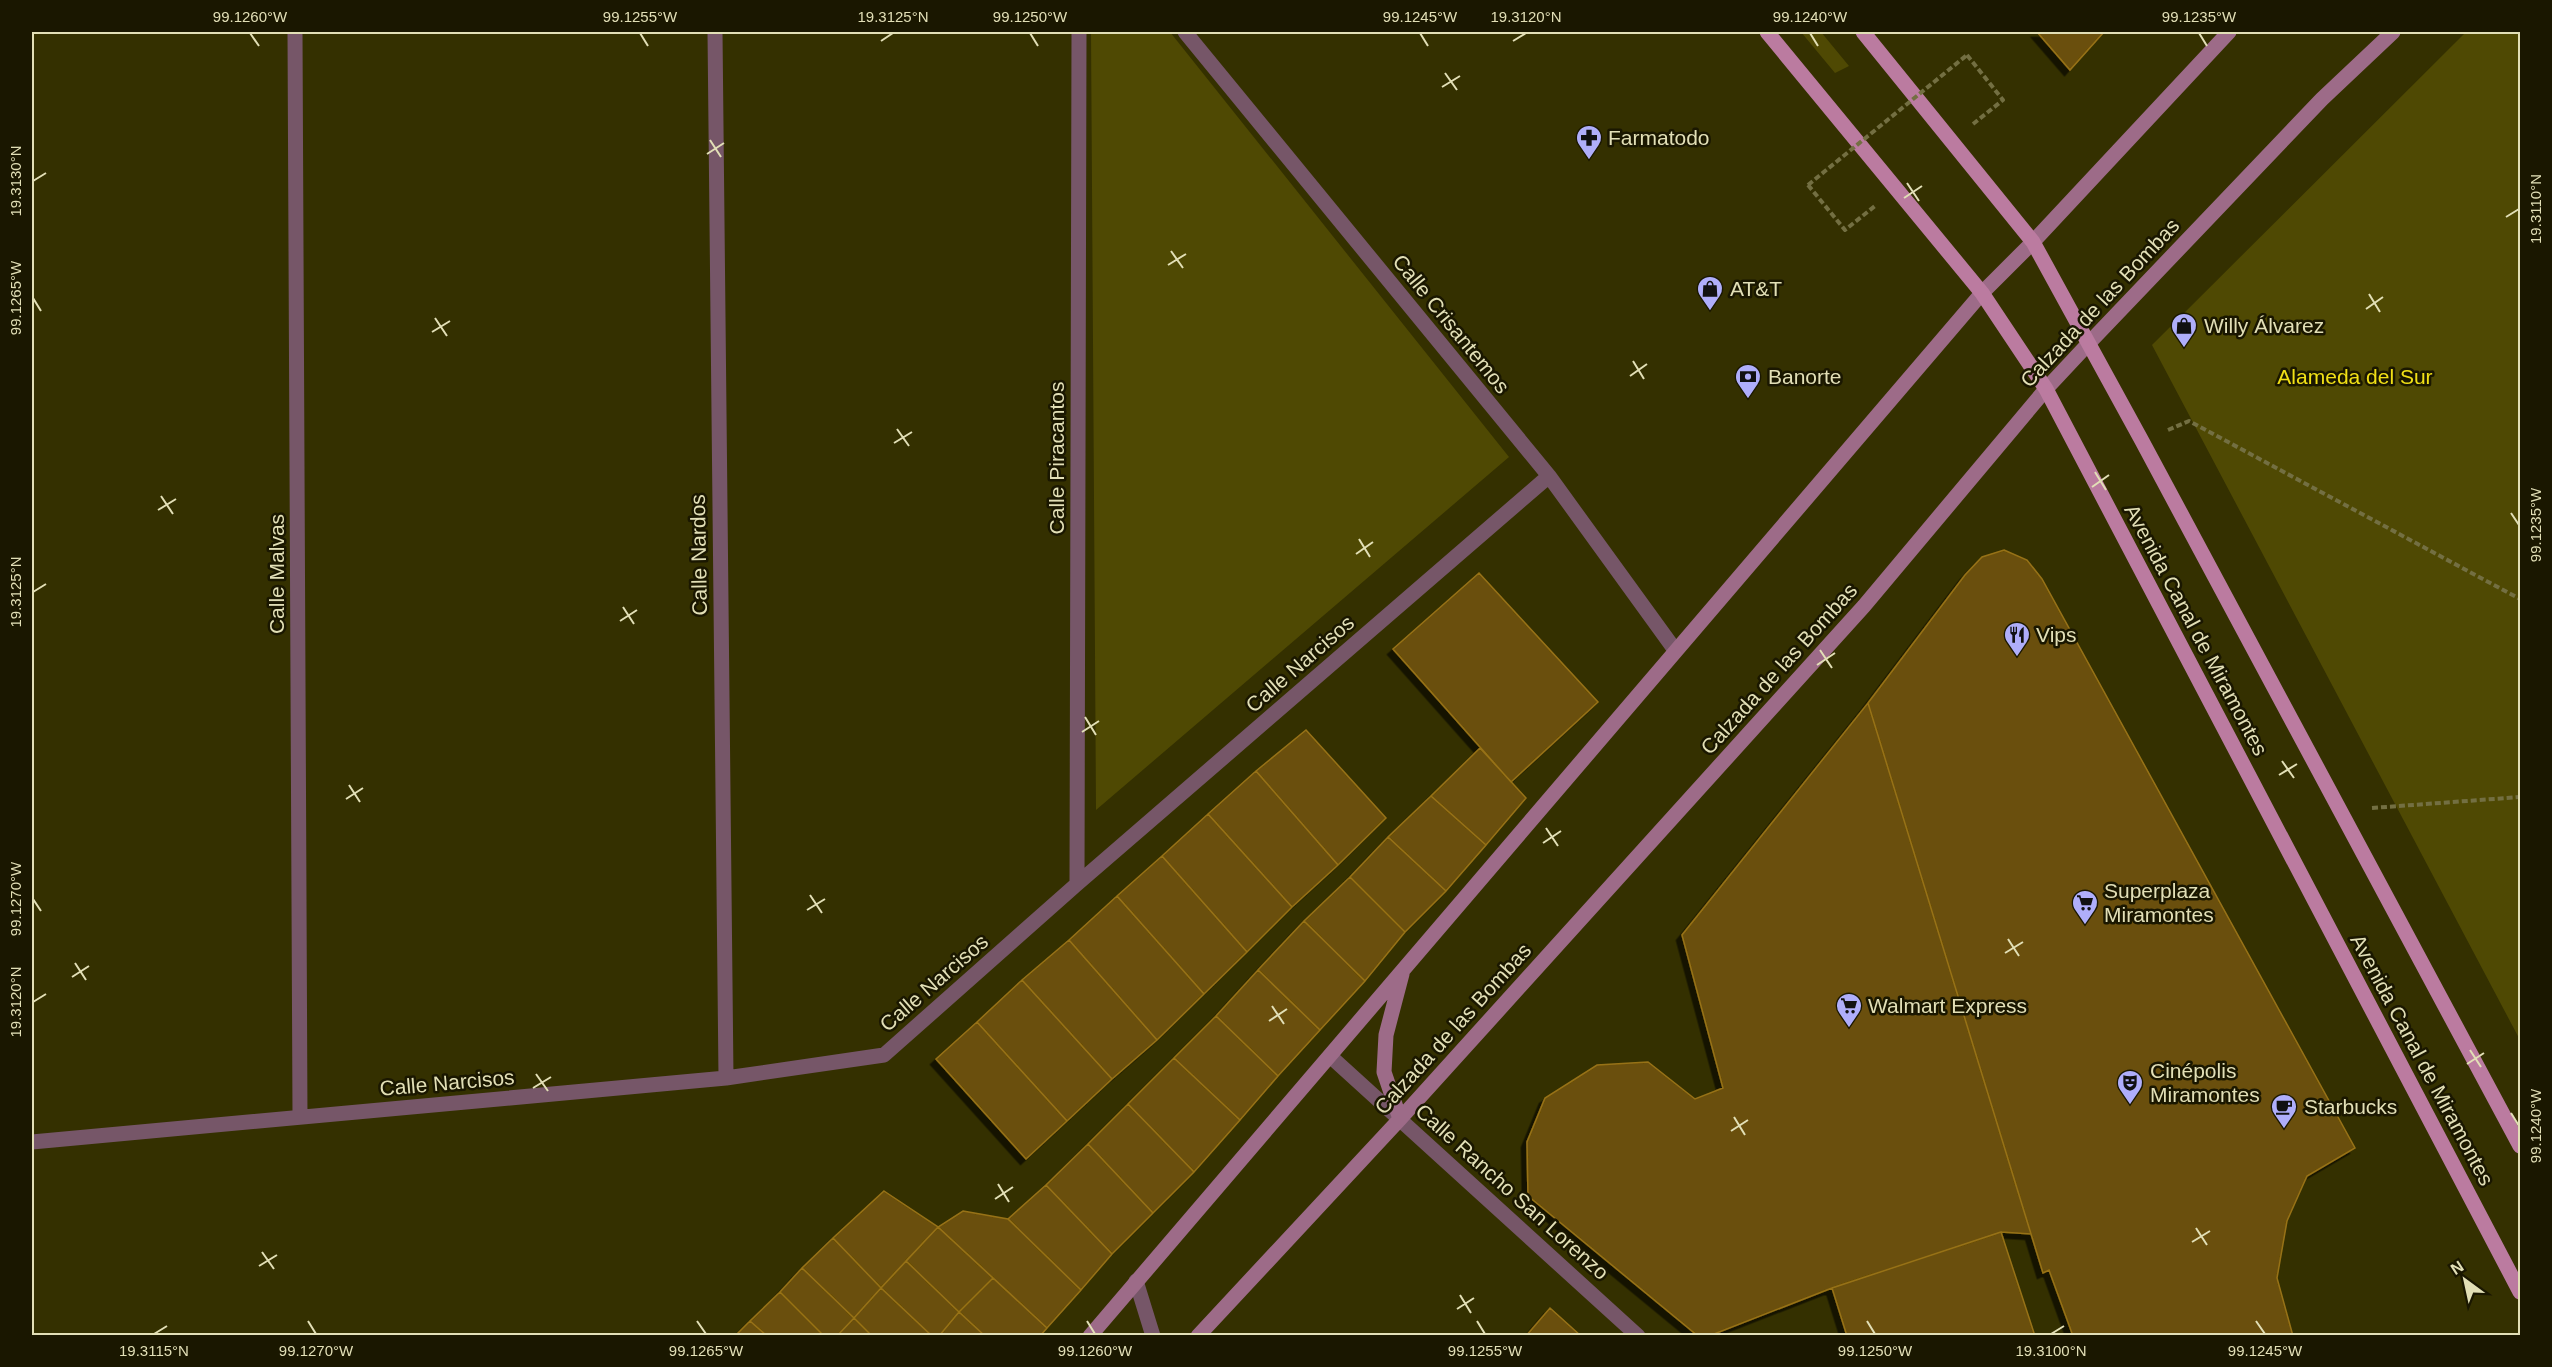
<svg xmlns="http://www.w3.org/2000/svg" width="2552" height="1367" font-family="Helvetica,sans-serif">
  <defs>
    <filter id="shadow"><feDropShadow dx="-5.5" dy="5.5" stdDeviation="0" flood-color="#0009"/></filter>
  </defs>
  <rect width="100%" height="100%" fill="#343000"/>
  <path fill="#4f4903" d="M1091,32h79l339,425 -413,353z
    M1801,32h20l28,34 -14,7z
    M2466,32h54v1008l-368,-695z"/>
  <path fill="#6b4f07" stroke="#977219" stroke-width="1.5" filter="url(#shadow)" d="M2037,32h67l-34,38z
    M2004,550l23,10 15,19 313,569 -48,28 -20,45 -10,57 16,58h-220l-24,-66 -6,3 -175,-570 97,-128 17,-18z
    M1479,573l119,129 -87,80 -118,-133z
    M1868,703l163,531 -30,-2 -169,56 -123,48h-11l-170,-140 -1,-54 18,-44 52,-33 51,-3 47,37 28,-11 -41,-153z
    M1306,730l80,88 -48,47 -82,-94z
    M1480,748l46,50 -40,47 -55,-49z
    M1256,771l82,94 -46,42 -84,-93z
    M1431,796l55,49 -40,46 -58,-54z
    M1208,814l84,93 -45,45 -85,-96z
    M1388,837l58,54 -41,41 -55,-55z
    M1162,856l85,96 -43,42 -87,-98z
    M1350,877l55,55 -40,49 -61,-60z
    M1117,896l87,98 -47,46 -88,-100z
    M1304,921l61,60 -45,49 -62,-60z
    M1069,940l88,100 -45,39 -90,-99z
    M1258,970l62,60 -42,46 -62,-60z
    M1022,980l90,99 -45,42 -90,-99z
    M1216,1016l62,60 -38,44 -66,-62z
    M977,1022l90,99 -41,38 -90,-100z
    M1174,1058l66,62 -46,52 -66,-68z
    M1128,1104l66,68 -41,41 -65,-69z
    M1088,1144l65,69 -41,41 -66,-69z
    M1046,1185l66,69 -31,36 -73,-71z
    M884,1191l54,36 -57,61 -48,-50z
    M963,1211l45,8 73,71 -34,38 -109,-101z
    M938,1227l55,51 -34,34 -53,-51z
    M2001,1232l34,104h-188l-15,-48z
    M833,1238l48,50 -27,30 -52,-50z
    M906,1261l53,51 -20,24h-7l-51,-48z
    M802,1268l52,50 -17,18h-13l-44,-44z
    M993,1278l54,50 -7,8h-55l-26,-24z
    M881,1288l51,48h-60l-18,-18z
    M780,1292l44,44h-57l-17,-15z
    M1550,1308l31,28h-55z
    M959,1312l26,24h-46z
    M854,1318l18,18h-35z
    M750,1321l17,15h-32z"/>
  <g fill="none" stroke-linecap="round" stroke-linejoin="round">
    <path stroke="#736f42" stroke-width="4" stroke-dasharray="6 3" stroke-linecap="butt" d="M1967,55l36,45 -30,24
      M1808,185l37,45 30,-24
      M2168,430l21,-9 331,178
      M2372,808l148,-11"/>
    <path stroke="#765668" stroke-width="15" d="M295,32l5,1085
      M715,32l11,1046
      M1185,32l364,444 126,174
      M1077,884l2,-852
      M1330,1056l308,280
      M32,1142l694,-64 158,-23 193,-171 472,-408
      M1136,1281l17,55"/>
    <path stroke="#9d6b88" stroke-width="15" d="M1400,1119l-16,-47 2,-37 16,-61
      M1090,1336l892,-1043 51,-51 196,-210
      M1198,1336l202,-217 464,-513 182,-217 43,-46 233,-244 71,-67"/>
    <path stroke="#bb7ba0" stroke-width="15" d="M1767,32l215,261 64,96 474,903
      M1863,32l170,210 109,199 378,705"/>
    <path stroke="#736f42" stroke-width="4" stroke-dasharray="6 3" stroke-linecap="butt" d="M1808,185l159,-130"/>
  </g>
  <path fill="none" stroke="#e2dfb6" stroke-width="2" d="M250,33l9,13M640,33l8,13M1030,33l8,13M1420,33l8,13M1810,33l8,13M2199,33l8,13M881,41l12,-8M1513,41l13,-8M1445,73l12,17M1442,87l18,-11M710,140l11,17M707,154l17,-11M33,181l13,-8M1907,183l12,18M1904,198l18,-12M2506,217l13,-8M1171,251l12,17M1168,265l18,-11M2369,294l11,18M33,298l8,13M2366,309l17,-12M435,318l12,18M432,332l18,-11M1633,361l11,18M1630,376l17,-12M897,429l12,17M894,443l18,-11M2095,472l11,18M2092,487l17,-12M161,496l12,18M158,510l18,-11M2511,513l8,12M1359,539l11,18M1356,554l17,-12M33,592l13,-8M623,607l11,17M620,621l17,-11M1820,650l12,18M1817,665l18,-12M1085,717l11,18M1082,732l17,-11M2282,761l12,17M2279,775l18,-11M349,785l11,17M346,799l17,-11M1546,828l12,18M1543,843l18,-12M810,895l12,18M33,899l8,12M807,910l18,-11M2008,939l11,17M2005,953l18,-11M75,963l11,17M72,977l17,-11M33,1002l13,-8M1272,1006l12,18M1269,1021l18,-12M2470,1050l11,17M2467,1064l17,-11M536,1074l12,17M533,1088l18,-11M2511,1113l8,13M1734,1117l11,18M1731,1131l17,-11M998,1184l11,18M995,1199l18,-12M2196,1228l11,17M2192,1242l18,-11M262,1252l12,17M259,1266l18,-11M1460,1295l11,18M1457,1309l17,-11M308,1321l8,13M697,1321l9,13M1087,1321l8,13M1477,1321l8,13M1867,1321l8,13M2256,1321l9,13M154,1334l13,-8M2051,1334l13,-8"/>
  <defs>
    <symbol id="pharmacy-pin" viewBox="-11 -11 22 30"><path d="M0 17L-7.5 6A9.5 9.5 0 1 1 7.5 6Z" fill="#afaefa" stroke="#1a1700"/><path d="M-2-6h4v4h4v4h-4v4h-4v-4h-4v-4h4Z" fill="#111"/></symbol>
    <symbol id="shop-pin" viewBox="-11 -11 22 30"><path d="M0 17L-7.5 6A9.5 9.5 0 1 1 7.5 6Z" fill="#afaefa" stroke="#1a1700"/><path d="M-5-2.5h2.3a2.7 3.5 0 0 1 5.4 0H5L5.5 6h-11ZM-1.5-2.5h3a1.5 2.3 0 0 0-3 0Z" fill="#111"/></symbol>
    <symbol id="bank-pin" viewBox="-11 -11 22 30"><path d="M0 17L-7.5 6A9.5 9.5 0 1 1 7.5 6Z" fill="#afaefa" stroke="#1a1700"/><path d="M-6-4H6V4H-6ZM0-2.3a2.3 2.3 0 1 0 0 4.6a2.3 2.3 0 1 0 0-4.6Z" fill="#111"/></symbol>
    <symbol id="restaurant-pin" viewBox="-11 -11 22 30"><path d="M0 17L-7.5 6A9.5 9.5 0 1 1 7.5 6Z" fill="#afaefa" stroke="#1a1700"/><path d="M-5-6h1v4h1v-4h1v4h1v-4h1v5L-1.5 .5V6h-2V.5L-5-1ZM5-6V6H3V1.5H1.5Q1.5-4 5-6Z" fill="#111"/></symbol>
    <symbol id="supermarket-pin" viewBox="-11 -11 22 30"><path d="M0 17L-7.5 6A9.5 9.5 0 1 1 7.5 6Z" fill="#afaefa" stroke="#1a1700"/><path d="M-6-5.5h2.5l.6 2H6L4.5 2H-2.5L-4.4-4H-6ZM-1.5 3.2a1.3 1.3 0 1 0 .1 0ZM3 3.2a1.3 1.3 0 1 0 .1 0Z" fill="#111"/></symbol>
    <symbol id="theatre-pin" viewBox="-11 -11 22 30"><path d="M0 17L-7.5 6A9.5 9.5 0 1 1 7.5 6Z" fill="#afaefa" stroke="#1a1700"/><path d="M-5-5.5Q0-4 5-5.5V0Q5 5 0 6Q-5 5-5 0ZM-3.3-2.5H-1v1.5H-3.3ZM1-2.5H3.3v1.5H1ZM-2.8 1Q0 5.5 2.8 1Z" fill="#111"/></symbol>
    <symbol id="cafe-pin" viewBox="-11 -11 22 30"><path d="M0 17L-7.5 6A9.5 9.5 0 1 1 7.5 6Z" fill="#afaefa" stroke="#1a1700"/><path d="M-5.5-4.5H6V0H3Q3 3.5 0 3.5H-2.5Q-5.5 3.5-5.5 0ZM3-3.2v2h1.7v-2ZM-6 4.5H4V6H-6Z" fill="#111"/></symbol>
  </defs>
  <g fill-rule="evenodd">
    <use href="#pharmacy-pin" x="1574" y="123" width="30" height="40"/>
    <use href="#shop-pin" x="1695" y="274" width="30" height="40"/>
    <use href="#shop-pin" x="2169" y="311" width="30" height="40"/>
    <use href="#bank-pin" x="1733" y="362" width="30" height="40"/>
    <use href="#restaurant-pin" x="2002" y="620" width="30" height="40"/>
    <use href="#supermarket-pin" x="2070" y="888" width="30" height="40"/>
    <use href="#supermarket-pin" x="1834" y="991" width="30" height="40"/>
    <use href="#theatre-pin" x="2115" y="1068" width="30" height="40"/>
    <use href="#cafe-pin" x="2269" y="1092" width="30" height="40"/>
  </g>
  <g text-anchor="middle" stroke-width="5" stroke-linejoin="round" paint-order="stroke">
    <g font-size="21" fill="#e2dfb6" stroke="#1a1700" text-anchor="start">
      <text x="1608" y="145">Farmatodo</text>
      <text x="1730" y="296">AT&amp;T</text>
      <text x="2204" y="333">Willy Álvarez</text>
      <text x="1768" y="384">Banorte</text>
      <text x="2036" y="642">Vips</text>
      <text x="2104" y="898">Superplaza<tspan x="2104" dy="24">Miramontes</tspan></text>
      <text x="1868" y="1013">Walmart Express</text>
      <text x="2150" y="1078">Cinépolis<tspan x="2150" dy="24">Miramontes</tspan></text>
      <text x="2304" y="1114">Starbucks</text>
    </g>
    <g font-size="21" fill="#e2dfb6" stroke="#1a1700">
      <text transform="translate(2100 303) rotate(-47)" y="7">Calzada de las Bombas</text>
      <text transform="translate(1451 324) rotate(51)" y="7">Calle Crisantemos</text>
      <text transform="translate(1057 458) rotate(-90)" y="7">Calle Piracantos</text>
      <text transform="translate(699 555) rotate(-91)" y="7">Calle Nardos</text>
      <text transform="translate(277 574) rotate(-90)" y="7">Calle Malvas</text>
      <text transform="translate(2196 630) rotate(62)" y="7">Avenida Canal de Miramontes</text>
      <text transform="translate(1300 664) rotate(-41)" y="7">Calle Narcisos</text>
      <text transform="translate(1779 669) rotate(-48)" y="7">Calzada de las Bombas</text>
      <text transform="translate(934 983) rotate(-41)" y="7">Calle Narcisos</text>
      <text transform="translate(1453 1029) rotate(-48)" y="7">Calzada de las Bombas</text>
      <text transform="translate(2422 1060) rotate(62)" y="7">Avenida Canal de Miramontes</text>
      <text transform="translate(447 1083) rotate(-5)" y="7">Calle Narcisos</text>
      <text transform="translate(1512 1192) rotate(42)" y="7">Calle Rancho San Lorenzo</text>
    </g>
    <g font-size="21" fill="#f1e016" stroke="#1a1700">
      <text x="2355" y="384">Alameda del Sur</text>
    </g>
  </g>
  <rect width="2552" height="1367" fill="none" stroke="#1a1700" stroke-width="66"/>
  <g transform="translate(2465 1280) rotate(327)" stroke="#1a1700" stroke-width="4.5" paint-order="stroke">
  <path d="M0-4.5L10 22L0 15L-10 22Z" fill="#e2dfb6"/>
  <text y="-9" font-size="16" font-weight="bold" text-anchor="middle" fill="#e2dfb6">N</text>
  </g>
  <rect x="33" y="33" width="2486" height="1301" fill="none" stroke="#e2dfb6" stroke-width="2"/>
  <g font-size="15" text-anchor="middle" fill="#e2dfb6">
    <text x="250" y="22">99.1260°W</text>
    <text x="640" y="22">99.1255°W</text>
    <text x="893" y="22">19.3125°N</text>
    <text x="1030" y="22">99.1250°W</text>
    <text x="1420" y="22">99.1245°W</text>
    <text x="1526" y="22">19.3120°N</text>
    <text x="1810" y="22">99.1240°W</text>
    <text x="2199" y="22">99.1235°W</text>
    <text transform="translate(16 181) rotate(-90)" y="5">19.3130°N</text>
    <text transform="translate(2536 209) rotate(-90)" y="5">19.3110°N</text>
    <text transform="translate(16 298) rotate(-90)" y="5">99.1265°W</text>
    <text transform="translate(2536 525) rotate(-90)" y="5">99.1235°W</text>
    <text transform="translate(16 592) rotate(-90)" y="5">19.3125°N</text>
    <text transform="translate(16 899) rotate(-90)" y="5">99.1270°W</text>
    <text transform="translate(16 1002) rotate(-90)" y="5">19.3120°N</text>
    <text transform="translate(2536 1126) rotate(-90)" y="5">99.1240°W</text>
    <text x="154" y="1356">19.3115°N</text>
    <text x="316" y="1356">99.1270°W</text>
    <text x="706" y="1356">99.1265°W</text>
    <text x="1095" y="1356">99.1260°W</text>
    <text x="1485" y="1356">99.1255°W</text>
    <text x="1875" y="1356">99.1250°W</text>
    <text x="2051" y="1356">19.3100°N</text>
    <text x="2265" y="1356">99.1245°W</text>
  </g>
</svg>
